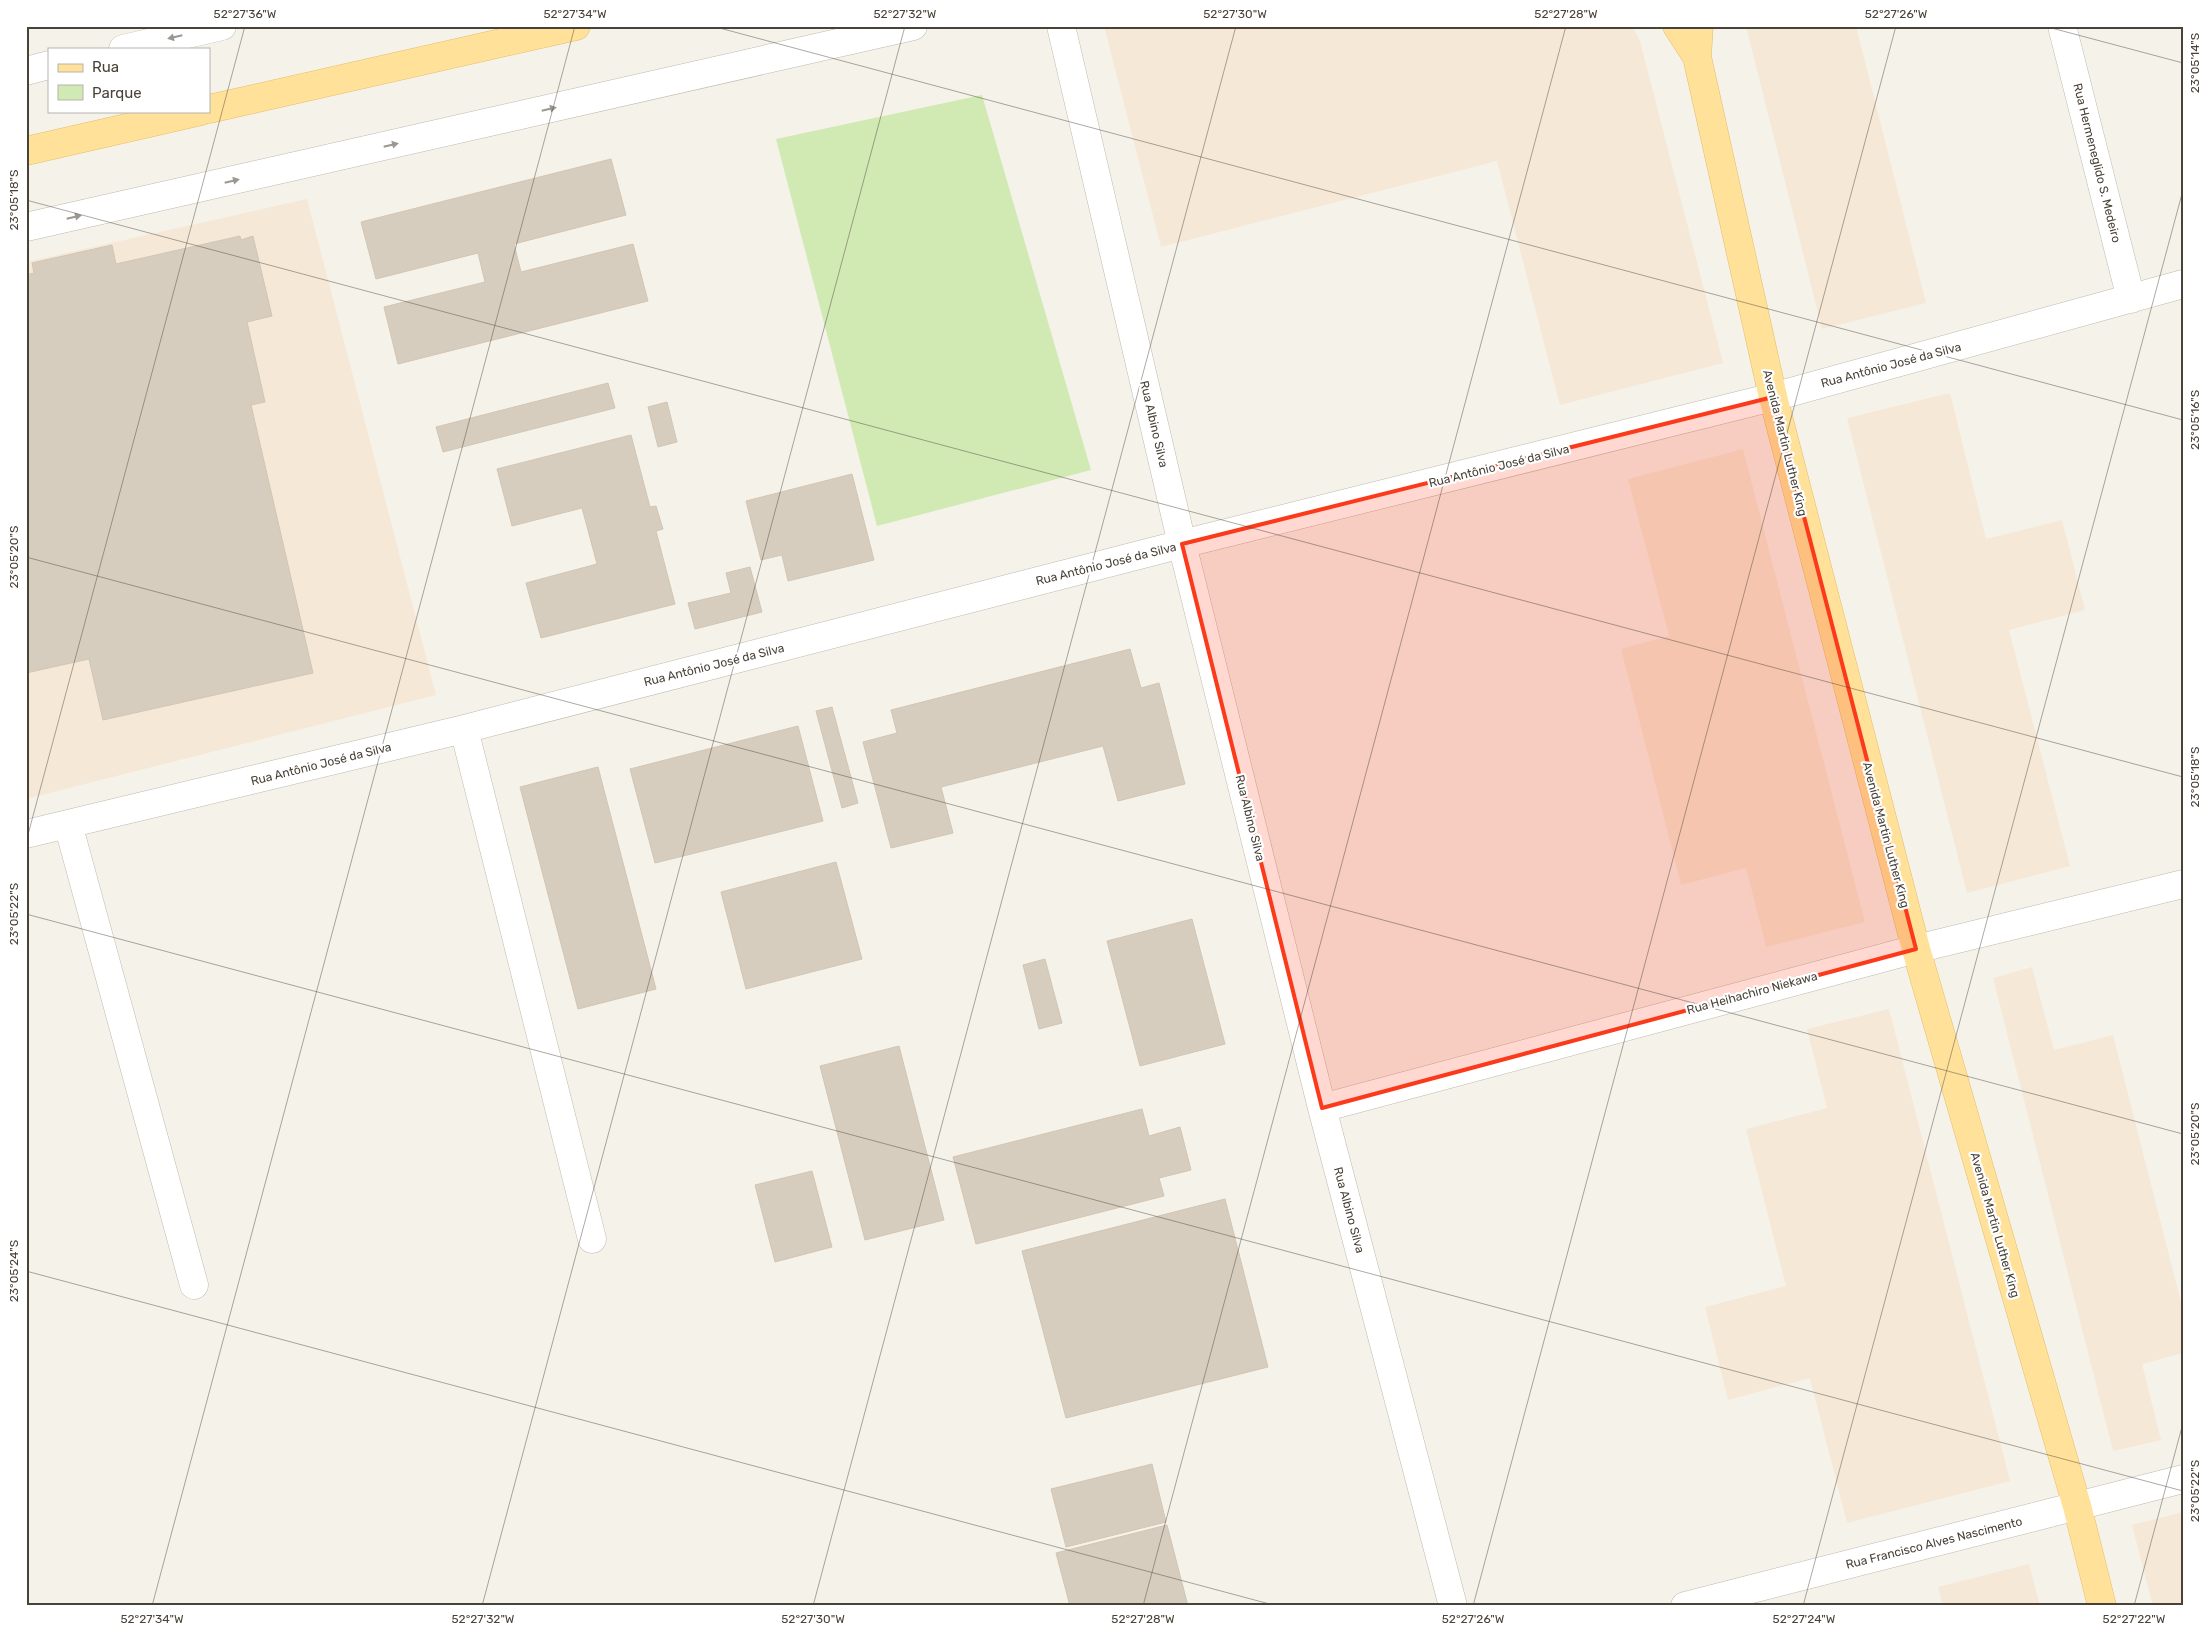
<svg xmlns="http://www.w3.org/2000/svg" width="2209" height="1632" font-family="Rubik,sans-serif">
  <rect width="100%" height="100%" fill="#f5f2ea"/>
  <path fill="#f6e8d6" d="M1104,26h528l8,15 83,322 -163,42 -63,-244 -336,86z
    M1746,26h110l70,277 -104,26z
    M307,199l129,496 -410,104v-537z
    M1950,393l36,146 76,-19 23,90 -76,20 61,236 -103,27 -120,-475z
    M1743,449l122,473 -99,25 -20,-79 -65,17 -60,-236 48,-13 -41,-157z
    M2032,967l22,83 59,-15 70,275v43l-41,11 19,76 -48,11 -120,-473z
    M1889,1009l121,472 -163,42 -37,-145 -82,22 -23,-93 81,-21 -40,-157 81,-21 -20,-79z
    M2183,1512v94h-30l-21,-81z
    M2029,1564l11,42h-97l-5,-19z"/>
  <path fill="#d1e9b3" d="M982,95l109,375 -214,56 -101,-387z"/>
  <path fill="#d7cdbf" stroke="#d2c5b2" d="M611,159l15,56 -112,29 7,28 112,-28 15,57 -250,63 -14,-57 101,-25 -7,-29 -102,26 -15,-57z
    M240,236l1,4 12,-4 19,80 -25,6 18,80 -14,3 62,268 -210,47 -14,-61 -63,14v-398l8,-2 -2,-10 80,-18 4,19z
    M608,383l7,25 -172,44 -7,-25z
    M667,402l10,40 -19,5 -10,-40z
    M631,435l19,72 6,-1 7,23 -7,2 19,73 -134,34 -15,-55 71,-19 -15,-56 -70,18 -15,-57z
    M852,474l22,86 -86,21 -6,-26 -21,5 -15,-59z
    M750,567l12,45 -67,17 -7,-26 43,-10 -5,-20z
    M1130,649l11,39 18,-5 26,101 -67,17 -15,-55 -162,41 12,46 -62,15 -28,-106 34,-9 -6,-23z
    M832,707l26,96 -16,5 -26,-97z
    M798,726l25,95 -168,42 -25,-94z
    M598,767l58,222 -78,20 -58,-222z
    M836,862l26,97 -116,30 -25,-97z
    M1192,919l33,125 -85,22 -33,-125z
    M1045,959l17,64 -23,6 -16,-64z
    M899,1046l45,174 -79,20 -45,-174z
    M1142,1109l7,27 31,-9 11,43 -32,8 5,18 -188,48 -23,-87z
    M812,1171l20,76 -57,15 -20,-77z
    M1225,1199l43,168 -202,51 -44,-167z
    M1152,1464l14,58 -100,25 -15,-58z
    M1167,1525l21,81h-118l-14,-53z"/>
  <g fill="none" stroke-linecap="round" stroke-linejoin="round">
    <defs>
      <path id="minor" d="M1061,26l121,518 140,564 131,498
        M2062,26l69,273
        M123,49l99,-23
        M26,71l23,-6
        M26,227l887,-201
        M464,729l128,510
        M68,824l126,461
        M26,834l438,-105 718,-185 591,-147 410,-113
        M1322,1108l594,-159 267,-65
        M1685,1606l498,-127"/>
      <path id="major" d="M1677,26l20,31
        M1699,26l-2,31 76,340 143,552 161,557 25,100
        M209,109l367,-83
        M26,151l175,-40"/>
    </defs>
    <use href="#minor" stroke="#c1b9ac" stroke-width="29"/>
    <use href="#major" stroke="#e5be68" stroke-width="29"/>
    <use href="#minor" stroke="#fff" stroke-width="28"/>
    <use href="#major" stroke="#ffe199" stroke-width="28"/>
  </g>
  <defs><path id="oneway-solid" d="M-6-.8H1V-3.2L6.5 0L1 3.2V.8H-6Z" transform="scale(1.25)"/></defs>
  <g fill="#9b9792">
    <use href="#oneway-solid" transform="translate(175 37) rotate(167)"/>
    <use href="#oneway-solid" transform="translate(549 109) rotate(-13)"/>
    <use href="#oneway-solid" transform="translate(391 145) rotate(-13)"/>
    <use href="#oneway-solid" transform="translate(232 181) rotate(-13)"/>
    <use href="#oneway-solid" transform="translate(74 217) rotate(-13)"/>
  </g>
  <path fill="#fb3a1b" fill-opacity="0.2" stroke="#fb3a1b" stroke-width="4" stroke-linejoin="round" d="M1773,397l143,552 -594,159 -140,-564z"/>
  <path fill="none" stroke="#494238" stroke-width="1" stroke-opacity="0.45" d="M712,26l1471,394M2044,26l139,37M26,200l2157,577M26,557l2157,577M26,842l219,-816M26,914l2157,577M26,1271l1251,335M152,1606l423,-1580M482,1606l423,-1580M813,1606l423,-1580M1143,1606l423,-1580M1473,1606l423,-1580M1803,1606l380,-1416M2134,1606l49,-183"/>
  <g text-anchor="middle" stroke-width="4.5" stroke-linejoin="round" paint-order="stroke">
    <g font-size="12" fill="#494238" stroke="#fff">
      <text transform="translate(2097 163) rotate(76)" y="4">Rua Hermeneglido S. Medeiro</text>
      <text transform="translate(1891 365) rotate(-15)" y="4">Rua Antônio José da Silva</text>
      <text transform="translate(1154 424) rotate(77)" y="4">Rua Albino Silva</text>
      <text transform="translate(1785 443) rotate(76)" y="4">Avenida Martin Luther King</text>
      <text transform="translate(1499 466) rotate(-14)" y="4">Rua Antônio José da Silva</text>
      <text transform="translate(1106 564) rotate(-14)" y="4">Rua Antônio José da Silva</text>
      <text transform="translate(714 665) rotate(-14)" y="4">Rua Antônio José da Silva</text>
      <text transform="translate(321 764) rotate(-14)" y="4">Rua Antônio José da Silva</text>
      <text transform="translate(1250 818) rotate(76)" y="4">Rua Albino Silva</text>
      <text transform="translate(1886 835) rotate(75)" y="4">Avenida Martin Luther King</text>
      <text transform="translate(1752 993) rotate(-15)" y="4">Rua Heihachiro Niekawa</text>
      <text transform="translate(1349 1210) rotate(75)" y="4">Rua Albino Silva</text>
      <text transform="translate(1995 1225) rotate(74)" y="4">Avenida Martin Luther King</text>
      <text transform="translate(1934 1543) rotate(-14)" y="4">Rua Francisco Alves Nascimento</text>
    </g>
  </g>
  <rect width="2209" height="1632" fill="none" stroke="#ffffff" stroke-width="55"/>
  <rect x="48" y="48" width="162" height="65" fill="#ffffff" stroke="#b6b3af"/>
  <rect x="58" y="64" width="25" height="8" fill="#ffe199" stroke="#b6b3af"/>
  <text x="92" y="72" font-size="15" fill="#494238">Rua</text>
  <rect x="58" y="85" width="25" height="15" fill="#d1e9b3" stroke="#b6b3af"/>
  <text x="92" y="98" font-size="15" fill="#494238">Parque</text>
  <rect x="28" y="28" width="2154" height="1576" fill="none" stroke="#494238" stroke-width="2"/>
  <g font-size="12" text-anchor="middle" fill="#494238">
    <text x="245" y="18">52°27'36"W</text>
    <text x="575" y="18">52°27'34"W</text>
    <text x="905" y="18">52°27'32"W</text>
    <text x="1235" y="18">52°27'30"W</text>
    <text x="1566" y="18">52°27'28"W</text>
    <text x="1896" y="18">52°27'26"W</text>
    <text transform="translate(2195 63) rotate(-90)" y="4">23°05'14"S</text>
    <text transform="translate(14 200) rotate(-90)" y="4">23°05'18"S</text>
    <text transform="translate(2195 420) rotate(-90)" y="4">23°05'16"S</text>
    <text transform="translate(14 557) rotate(-90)" y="4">23°05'20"S</text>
    <text transform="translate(2195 777) rotate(-90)" y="4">23°05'18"S</text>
    <text transform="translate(14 914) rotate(-90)" y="4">23°05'22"S</text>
    <text transform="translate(2195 1134) rotate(-90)" y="4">23°05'20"S</text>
    <text transform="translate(14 1271) rotate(-90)" y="4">23°05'24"S</text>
    <text transform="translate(2195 1491) rotate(-90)" y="4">23°05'22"S</text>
    <text x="152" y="1623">52°27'34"W</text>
    <text x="483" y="1623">52°27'32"W</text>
    <text x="813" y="1623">52°27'30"W</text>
    <text x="1143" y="1623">52°27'28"W</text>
    <text x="1473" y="1623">52°27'26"W</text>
    <text x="1804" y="1623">52°27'24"W</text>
    <text x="2134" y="1623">52°27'22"W</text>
  </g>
</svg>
